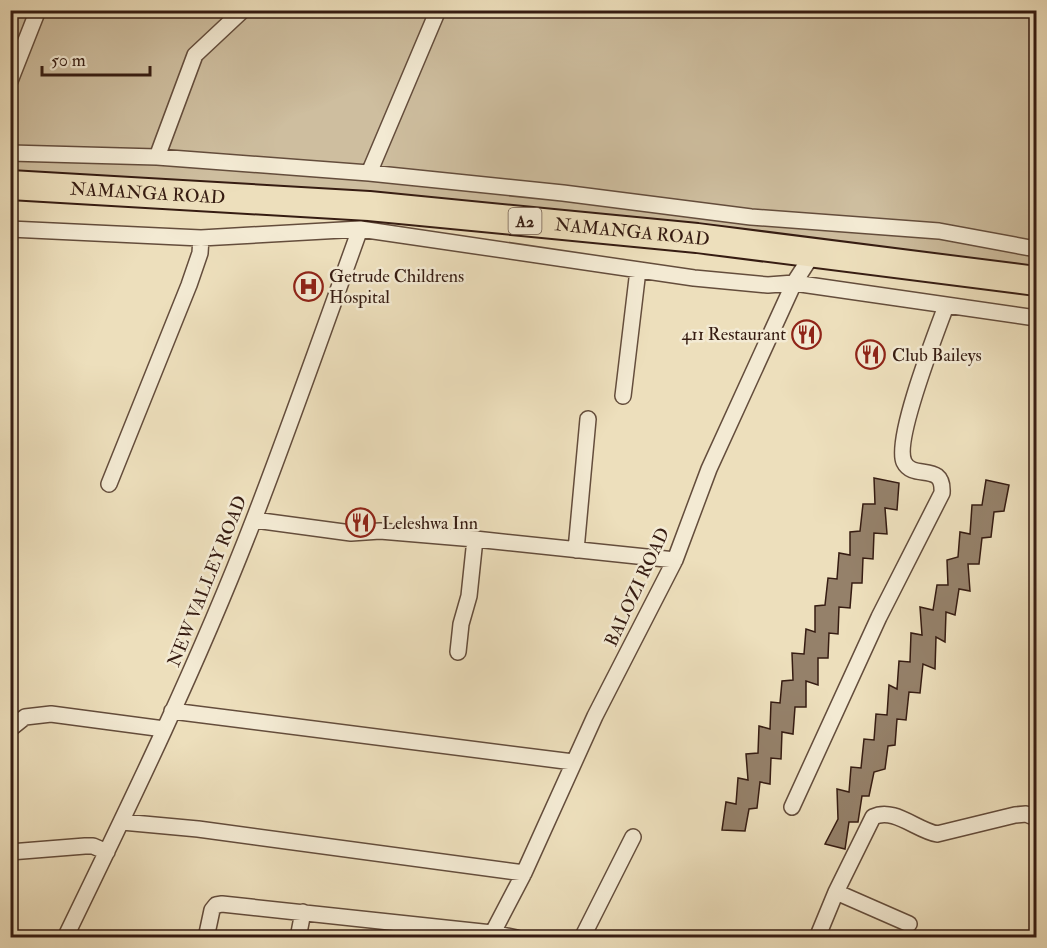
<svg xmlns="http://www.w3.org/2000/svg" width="1047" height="948" font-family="'IM FELL Double Pica',serif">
  <rect width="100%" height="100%" fill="#eddfbc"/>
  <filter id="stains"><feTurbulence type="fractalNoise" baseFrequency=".00333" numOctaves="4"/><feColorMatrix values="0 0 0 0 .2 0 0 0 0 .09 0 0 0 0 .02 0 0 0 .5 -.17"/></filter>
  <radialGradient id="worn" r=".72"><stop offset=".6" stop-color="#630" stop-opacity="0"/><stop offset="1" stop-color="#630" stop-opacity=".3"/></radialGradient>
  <path fill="#cebe9f" stroke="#826d58" stroke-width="1.5" d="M11,11h1025v268l-1025,-95z"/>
  <path fill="#95816a" stroke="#361c12" stroke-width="1.5" d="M874,478l25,5 -2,27 -12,-2 2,26 -13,-1 -1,26 -10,-1 -1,25h-10l-2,25 -11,-1 -1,27 -9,-1 -1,25h-10v27l-12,-4v26h-11l-2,27 -11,-2 -1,27 -10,-1 -1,26 -10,-2 -3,26 -8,1 -4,22 -23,-1 4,-28 10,2 2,-26 10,2 -2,-26 12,-1 1,-27 11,3 1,-27 9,1 2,-22 11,-1 -1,-27 12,1 2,-25 9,3v-26l10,-1 3,-27 9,1 2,-26 11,2v-23l10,-1 3,-27h12z
    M986,480l23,5 -5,26 -10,1 -3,25 -9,1 -3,26h-11l2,27 -11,-2 -4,26 -9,-3 -1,30 -9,-5 -1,32 -12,-5 -3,29 -11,-1 -3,28 -9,-1 -2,26 -7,1 -3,23 -11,3 -5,24h-7l-4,26h-9l-4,27 -20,-5 13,-25 -1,-30 12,3 2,-25 10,1 3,-29 10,1 2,-26 11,1 2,-30 8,4 2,-28 11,1 1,-29 11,2 -2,-28 13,3 4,-25h11l-1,-25 11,-3 2,-25 10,2 2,-29h10z"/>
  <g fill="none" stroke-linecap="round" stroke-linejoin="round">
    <defs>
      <path id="street" d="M10,81l28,-71
        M10,153l147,4 212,16 194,20 188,24 188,14 97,18
        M157,157l38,-102 48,-45
        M369,173l69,-163
        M10,229l191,9 159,-9 334,49 74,7 26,-2 242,35
        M623,396l15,-126
        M109,484l80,-199 11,-32 1,-15
        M254,520l97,13 29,-2 95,8 -6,57 -8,28 -3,28
        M475,539l200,21
        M576,550l12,-131
        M172,711l401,51
        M10,729l15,-12 26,-3 113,15
        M792,807l87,-190 63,-124c2,-32 -29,-12 -38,-31 -10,-22 32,-129 42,-156
        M122,822l76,7 326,44
        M10,852l75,-6h8l14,6
        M836,892l73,32
        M65,938c67,-138 134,-276 189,-419 37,-96 71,-193 106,-290
        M206,938l6,-28 4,-5 6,-1 270,29 25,5
        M298,938l5,-26
        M490,938l34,-65 71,-157 80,-156 34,-91 85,-186 20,-31
        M582,938l51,-101
        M817,938l19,-46 37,-75c21,-10 43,13 64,17l78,-19 11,-1 10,4"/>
      <g id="highway">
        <path id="s1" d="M10,185l359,21 328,32 339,43"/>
      </g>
    </defs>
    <use href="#street" stroke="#644d3c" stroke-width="18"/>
    <use href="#highway" stroke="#361c12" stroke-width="32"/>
    <use href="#street" stroke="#f3ead3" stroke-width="15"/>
    <use href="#highway" stroke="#eddfbc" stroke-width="28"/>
  </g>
  <defs>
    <symbol id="hospital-ring" viewBox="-11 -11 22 22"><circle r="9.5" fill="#f3ead3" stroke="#8f2418" stroke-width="1.5"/><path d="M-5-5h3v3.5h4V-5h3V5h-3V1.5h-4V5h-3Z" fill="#8f2418"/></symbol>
    <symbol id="restaurant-ring" viewBox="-11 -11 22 22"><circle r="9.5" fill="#f3ead3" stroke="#8f2418" stroke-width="1.5"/><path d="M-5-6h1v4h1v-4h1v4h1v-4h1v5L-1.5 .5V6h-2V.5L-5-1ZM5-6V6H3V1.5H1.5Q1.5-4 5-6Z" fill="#8f2418"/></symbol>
  </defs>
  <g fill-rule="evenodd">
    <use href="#hospital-ring" x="292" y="270" width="33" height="33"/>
    <use href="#restaurant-ring" x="790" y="318" width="33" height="33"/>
    <use href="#restaurant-ring" x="854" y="338" width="33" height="33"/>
    <use href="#restaurant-ring" x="344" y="506" width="33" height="33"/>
  </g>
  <g text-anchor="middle" stroke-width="5" stroke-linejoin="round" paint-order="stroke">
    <rect fill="#f3ead3" stroke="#6f5a4c" stroke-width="1.5" x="508.5" y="208" width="33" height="26" rx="4.5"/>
    <g font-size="16" font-weight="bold" fill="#361c12">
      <text x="525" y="227">A2</text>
    </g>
    <g font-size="18" fill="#361c12" stroke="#f3ead3">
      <text dy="6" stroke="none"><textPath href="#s1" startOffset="138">NAMANGA ROAD</textPath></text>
      <text dy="6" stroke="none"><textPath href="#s1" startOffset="624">NAMANGA ROAD</textPath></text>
      <text transform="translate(207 581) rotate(-68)" y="6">NEW VALLEY ROAD</text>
      <text transform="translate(637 587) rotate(-65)" y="6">BALOZI ROAD</text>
    </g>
    <g font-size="18" fill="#361c12" stroke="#f3ead3" text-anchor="start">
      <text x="329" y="282">Getrude Childrens<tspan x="329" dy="21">Hospital</tspan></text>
      <text x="786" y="340" text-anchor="end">411 Restaurant</text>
      <text x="892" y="361">Club Baileys</text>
      <text x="382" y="529">Leleshwa Inn</text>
    </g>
  </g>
  <rect width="1047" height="948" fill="none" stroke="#eddfbc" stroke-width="36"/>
  <rect x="12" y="12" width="1023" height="924" fill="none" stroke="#361c12" stroke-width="3"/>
  <rect x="18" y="18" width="1011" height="912" fill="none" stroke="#361c12" stroke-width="1.5"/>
  <path d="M42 66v9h108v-9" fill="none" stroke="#361c12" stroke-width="3"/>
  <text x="51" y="66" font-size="18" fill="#361c12" stroke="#f3ead3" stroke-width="4.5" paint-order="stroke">50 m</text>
  <rect width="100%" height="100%" filter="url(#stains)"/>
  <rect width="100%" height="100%" fill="url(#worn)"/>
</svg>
